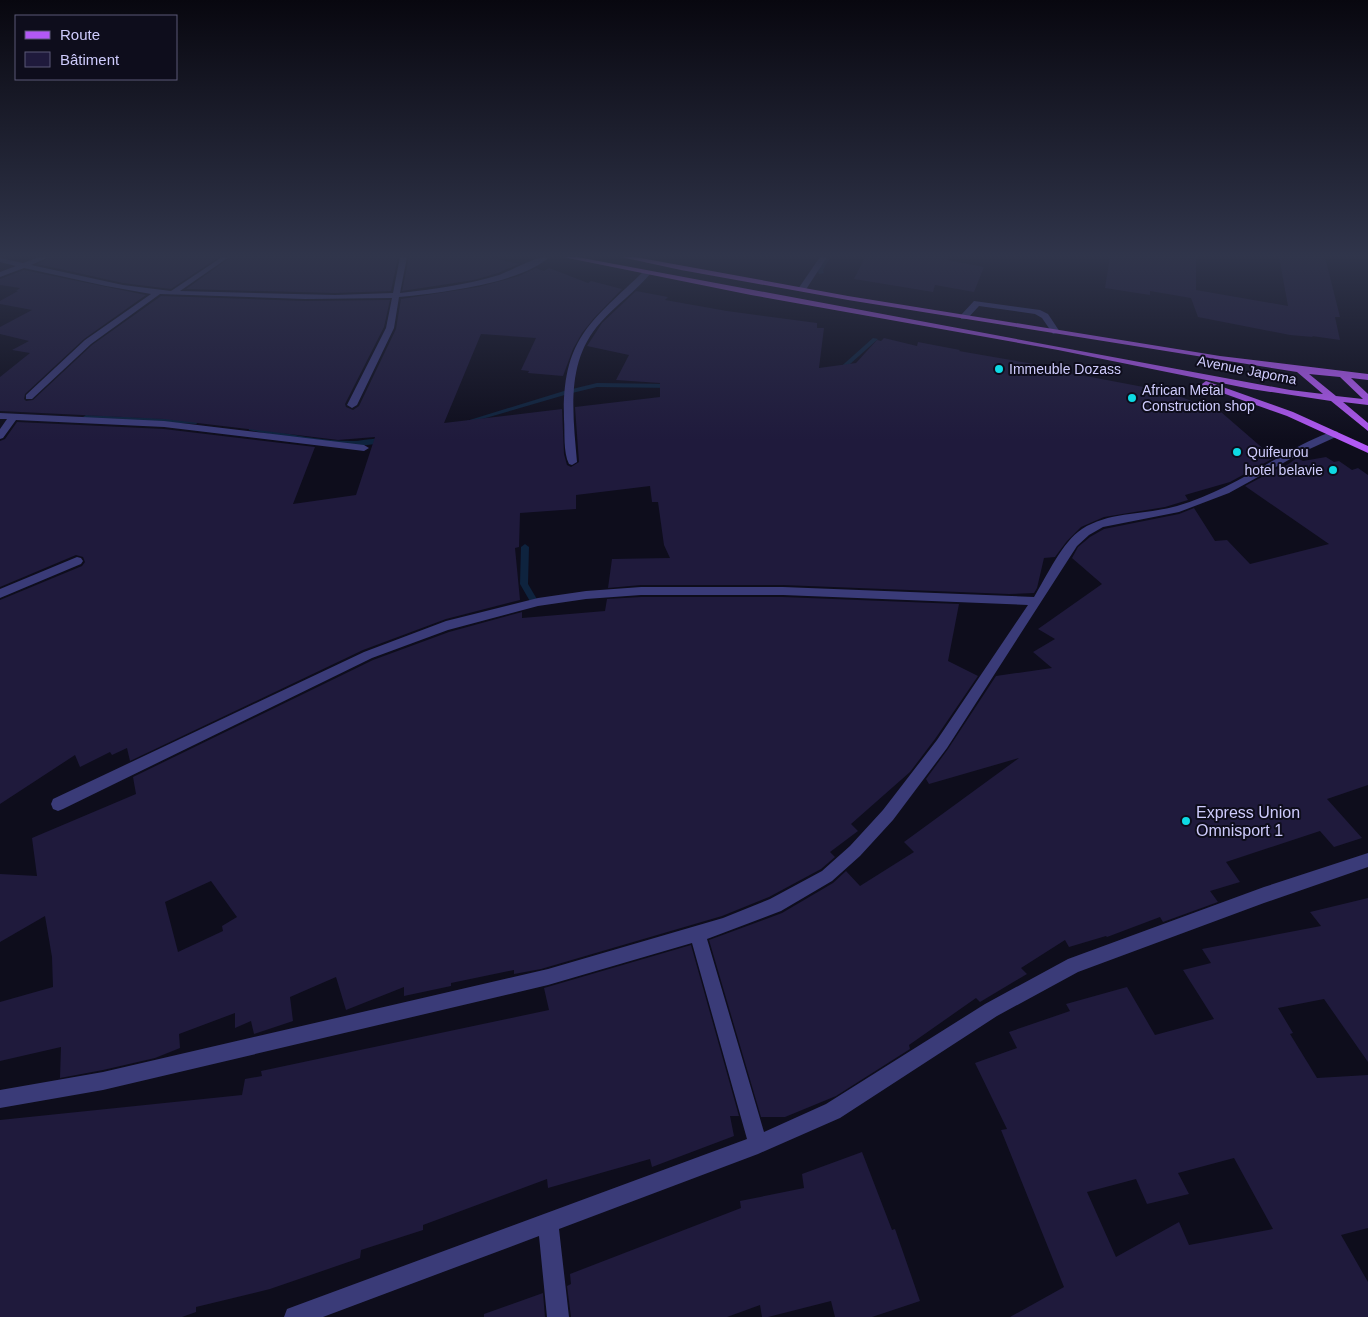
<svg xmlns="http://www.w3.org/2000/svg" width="1368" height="1317" font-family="Arial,sans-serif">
  <rect width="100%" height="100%" fill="#0e0d1c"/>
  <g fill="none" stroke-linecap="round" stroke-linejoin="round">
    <path fill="#0e233e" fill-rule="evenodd" d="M825,258l4,1 -6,11 1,3 -5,1 -2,-4z
      M873,338l5,1 -38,34h-4v-2z
      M597,383l75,1 3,2 -3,2 -75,-1 -29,7 -103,30 -2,1 -3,-2 104,-32z
      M86,415l110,5 3,2 -3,2 -112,-6 -1,-1z
      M251,427c34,6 68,14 102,14 8,0 29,-5 34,-1 -21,14 -111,-4 -138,-10v-2z
      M525,544l4,3 -1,37 10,17 -4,3 -3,-1 -11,-19 1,-37z"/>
  </g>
  <path fill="#1f1a3c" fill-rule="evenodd" d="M51,257h168l-48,32 -48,-6 -86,-19z
    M231,257h167l-7,34 -56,2 -149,-4z
    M409,257h78l32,7 -21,9 -24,7 -72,11z
    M865,257h84l-2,3 37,7 -10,25 -39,-7 -2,7 -79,-13z
    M1110,257h86v33l92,16 -9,-49h46l15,60h-5l5,23 -28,-4 1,1 -23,-2 -92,-18 -7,-19 -41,-7v4l-45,-7z
    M536,268l8,3 5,-3 39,15 3,-2 31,8 -28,29 -12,15 -9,16 -10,27 -35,-3 1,-2 -8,-1 15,-32 -55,-4 -37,89 118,-14 2,45 3,11 4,2 8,-5 -4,-55 85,-10v-14l-44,-3 13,-25 -42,-9 15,-23 34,-32 32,6 -3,3 62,11 90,12v5h7l-5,40 37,-5 21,-23 4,1 3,-3 33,8 1,-4 42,8 -1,1 75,13 2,5 55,8 84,16 1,2 45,17 53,46 -44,24 -45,13 3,5 -23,7 -61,10 -23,10 -14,14 -12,16 -11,1 -7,30 -3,5 -25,1 -226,-9h-142l-33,3 4,-29 58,-1 -6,-13 -6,-43h-6l-2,-16 -74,9v14l-56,4 -1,34 -4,1 5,52 -74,19 -83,31 -233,111 -3,-13 -15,7 -2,-3 -30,15 -5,-12 -75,49v-204l82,-34 3,-4 -2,-5 -7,-2 -76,32v-146l5,-2 12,-17 147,7 151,18 -22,57 63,-9 19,-58 -37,3 -174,-21 -164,-8v-34l30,-24 -18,-3 17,-9 -29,-7v-7l32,-17 -32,-6v-3l18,-10h-2l4,-3 -20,-3v-6l24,-9 122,25 -62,44 -59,55 -1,5 2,2 7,-1 59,-55 69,-49 144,5 85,-1 -6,27 -39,77 1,3 7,3 6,-4 37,-77 5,-30 77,-12 41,-11z
    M1326,457l8,5 5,-1 13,9 6,-2 10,7v310l-41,14 35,39 -28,9 -14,-16 -94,31 14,20 -30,9 8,11 -55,20 -3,-5 -53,20 -1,-1 -37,11 -4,-7 -44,28 6,6 -47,28 -4,-4 -67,47 1,4 -74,47 -51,21h-24l-52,-177 73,-27 51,-30 13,-12 14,15 54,-34 -10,-10 115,-84 -90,26 -3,-5 22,-30 48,-73 56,-8 -19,-16 22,-13 -17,-10 64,-45 -30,-26 6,-11 12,-10 14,-8 75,-15 15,-6 21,33 12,-1 23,24 79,-20 -84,-58 37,-20 2,1 13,-9 6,3z
    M641,597h142l176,7 -11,57 30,15 -43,63 -25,33 -59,52 7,7 -28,21 5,5 -14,12 -52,28 -47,19 -181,53 -27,5v-4l-63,13v3l-47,10v-9l-58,23 -10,-33 -46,20 3,24 -39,13 -3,-13 -16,7v-15l-56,21 1,14 -25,10 -52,12 -43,8 1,-31 -61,14v-59l53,-15 -1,-30 -7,-41 -45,26v-68l37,2 -5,-38 104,-44 -3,-17 240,-117 76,-28 73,-20v6l83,-7 2,-12zM211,881l26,36 -15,9 1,5 -45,21 -13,-50z
    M1368,898v164l-44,-63 -46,9 15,25 -3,1 27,44 51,-3v153l-27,7 27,47v35h-358l54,-30 -63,-157 6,-1 -32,-66 42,-15 -8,-16 61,-21 -4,-7 61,-17 28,48 59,-16 -31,-49 28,-7 -9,-14 119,-23 -11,-14zM1234,1158l39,71 -84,16 -10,-23 -63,35 -29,-65 49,-13 11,25 42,-10 -11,-21z
    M691,945l48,171h-9l4,20 -82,31 -2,-8 -102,29 -1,-9 -124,46v5l-62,20 -1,8 -90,31 -74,18v5l-14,5h-182v-197l242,-25 3,-16 17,-3 -1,-5 288,-61 -5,-22z
    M862,1152l30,78 3,-1 25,72 -48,16h-37l-4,-16 -63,16h-6l-2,-12 -33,12h-156l-4,-31 4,-2 -1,-10 171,-66 -1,-7 64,-13 -2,-14z
    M543,1293l2,24h-61v-3z"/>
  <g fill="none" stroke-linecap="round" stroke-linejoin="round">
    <path fill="#3a3b78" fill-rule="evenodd" d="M39,257h10l-18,8 92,20 48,6 51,-34h7l-49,34 155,4 58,-2 7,-36h7l-7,36c34,-4 66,-8 99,-18 14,-5 36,-19 50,-18 -29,27 -111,36 -150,40l-5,31 -37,77 -5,3 -5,-3 39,-77 6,-30 -87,1 -145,-5 -69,50 -59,55h-6v-4l59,-55 66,-46 -45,-8 -82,-18 -24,9v-5l16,-6 -16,-4v-4l23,5z
      M820,257h7l-22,34h-6l-1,-2z
      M644,271l7,2c-15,18 -35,32 -50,49 -36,39 -28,91 -24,140l-5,3 -3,-1c-6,-12 -4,-32 -5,-45 -2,-81 27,-97 80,-148z
      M974,301l66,9 8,4 12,18 -7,2 -11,-16 -7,-4 -56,-8 -12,13h-6v-4z
      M0,413l164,8 200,24 5,3 -5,3 -200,-24 -148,-7 -13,18 -3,1v-10l7,-10h-7z
      M1335,431l3,1v4l-35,16 -74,41 -50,19 -76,15 -14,8 -12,11 -130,202 -54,72 -33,36 -28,25 -51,30 -74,28 57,193 62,-28 159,-100 83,-45 196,-72 104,-34v14l-104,36 -186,69 -81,44 -157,102 -82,36 -199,75 10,88h-22l-8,-81 -216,81h-39l3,-8 8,-3 452,-167 -55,-196 -144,42 -445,105 -103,18v-18l103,-18 445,-103 175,-51 47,-19 52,-28 28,-25 33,-36 54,-70 91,-135 -245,-10h-142l-55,4 -48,7 -90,24 -76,28 -309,151 -5,2 -5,-2 -2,-5 2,-5 311,-147 82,-31 92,-23 48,-7 55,-4h142l251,10c13,-21 28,-55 48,-68 28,-18 64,-14 95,-23 38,-11 72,-32 106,-51 16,-9 34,-19 52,-24z
      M77,557l4,1 2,3 -2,3 -81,34v-9z"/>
    <path fill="#b259f5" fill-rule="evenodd" d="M563,257h14l713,133 33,4 -26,-22 -449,-72 -167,-30 -60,-13h14l213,39 372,60 148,18v6l-17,-2 17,16v11l-25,-3 25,21v8l-37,-30 -80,-12 -193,-39 -307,-55zM1309,374l31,3 23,22 -27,-3z
      M1206,381l87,31 75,34v7l-81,-37 -84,-30 -1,-2z"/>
  </g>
  <linearGradient id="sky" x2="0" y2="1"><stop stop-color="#08070f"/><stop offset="0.58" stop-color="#30354b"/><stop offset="1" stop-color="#30354b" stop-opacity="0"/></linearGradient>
  <rect width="1368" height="441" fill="url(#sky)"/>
  <g fill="#0edae4" stroke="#0e0d1c" stroke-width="2">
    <circle cx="999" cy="369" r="5"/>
    <circle cx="1132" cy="398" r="5"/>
    <circle cx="1237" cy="452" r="5"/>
    <circle cx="1333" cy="470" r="5"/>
    <circle cx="1186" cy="821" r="5"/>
  </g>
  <g text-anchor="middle" stroke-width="4" stroke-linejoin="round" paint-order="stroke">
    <g font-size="14" fill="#cecbfc" stroke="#0e0d1c" text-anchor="start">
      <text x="1009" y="374">Immeuble Dozass</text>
      <text x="1142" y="395">African Metal<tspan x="1142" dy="16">Construction shop</tspan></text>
      <text x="1247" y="457">Quifeurou</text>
      <text x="1323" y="475" text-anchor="end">hotel belavie</text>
    </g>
    <g font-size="14" fill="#cecbfc" stroke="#0e0d1c">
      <text transform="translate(1247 370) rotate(11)" y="5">Avenue Japoma</text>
    </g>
    <g font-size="16" fill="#cecbfc" stroke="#0e0d1c" text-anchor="start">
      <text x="1196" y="818">Express Union<tspan x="1196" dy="18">Omnisport 1</tspan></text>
    </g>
  </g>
  <rect x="15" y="15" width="162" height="65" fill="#0e0d1c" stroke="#5b5976"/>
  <rect x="25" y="31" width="25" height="8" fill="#b259f5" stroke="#5b5976"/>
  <text x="60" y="40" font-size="15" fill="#cecbfc">Route</text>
  <rect x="25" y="52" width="25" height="15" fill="#1f1a3c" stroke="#5b5976"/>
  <text x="60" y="65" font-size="15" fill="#cecbfc">Bâtiment</text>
</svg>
